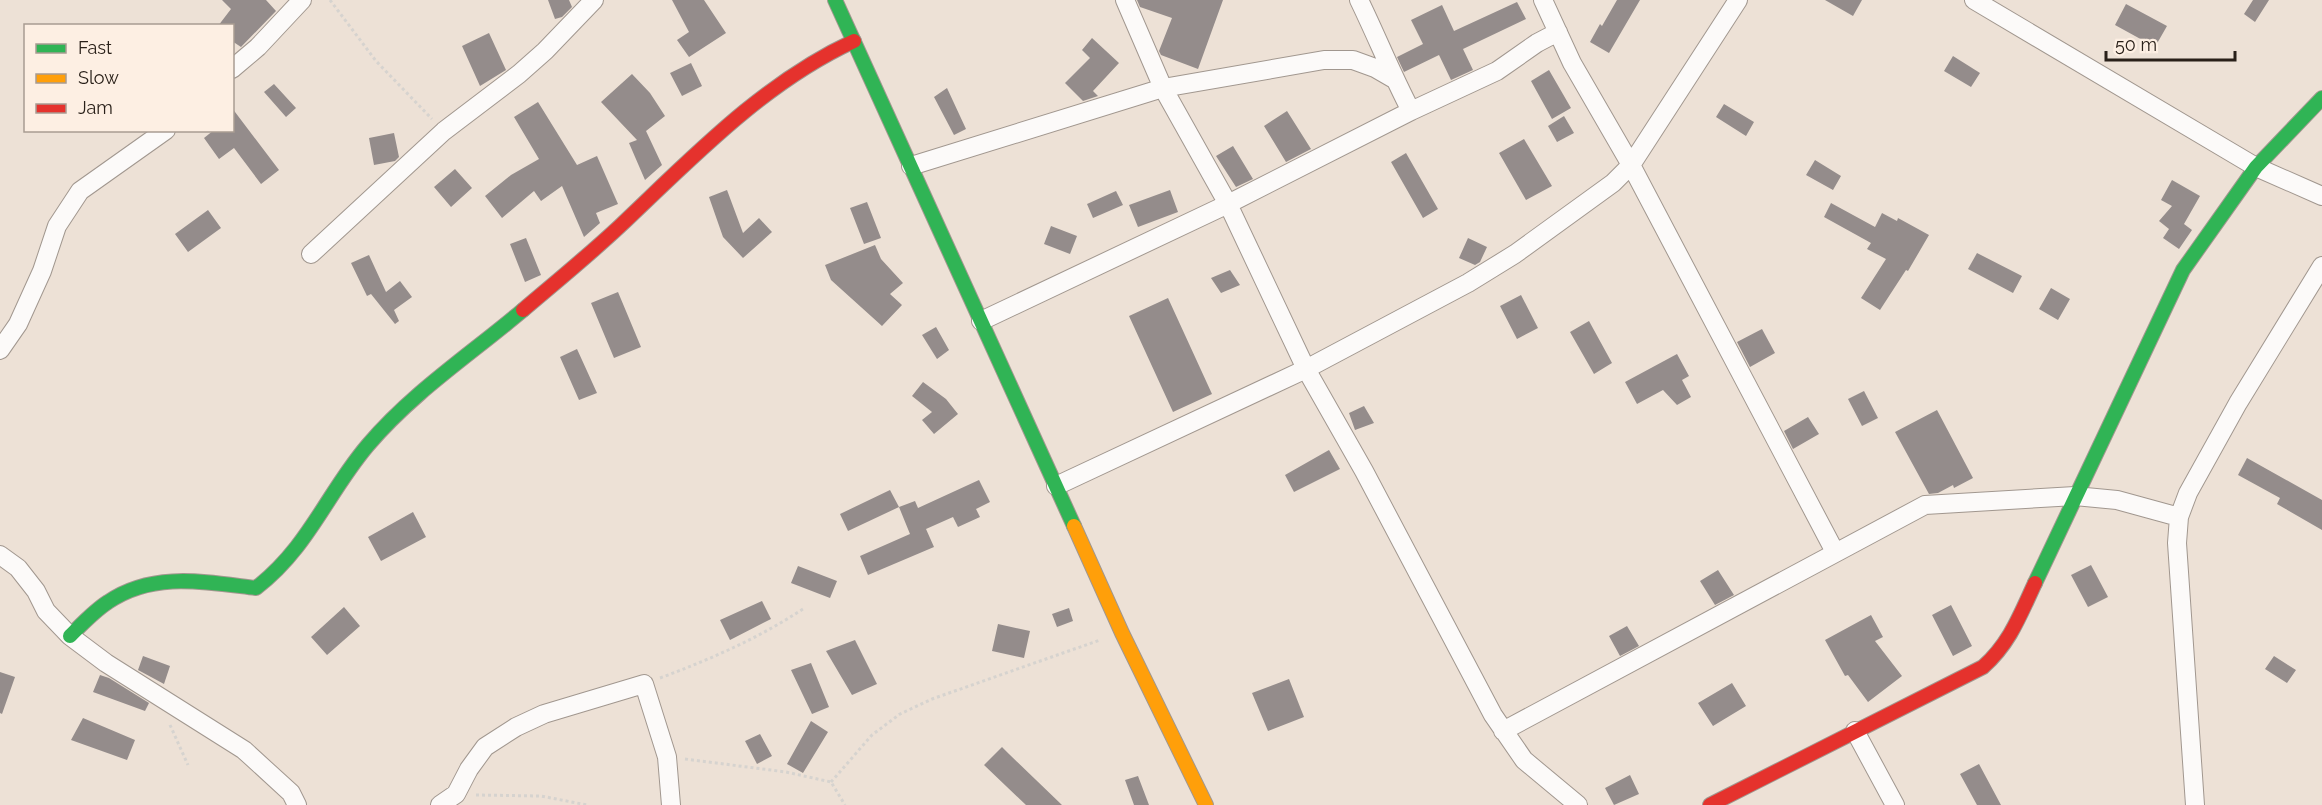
<svg xmlns="http://www.w3.org/2000/svg" width="2322" height="805" font-family="Raleway,sans-serif">
  <rect width="100%" height="100%" fill="#ede1d6"/>
  <path fill="#948c8b" d="M222,0h44l10,11 -35,36 -9,-6v-15h-14l13,-17z
    M548,0h21l3,7 -10,10 -7,2z
    M672,0h32l22,33 -37,24 -12,-17 12,-8z
    M1137,0h86l-25,69 -37,-14 -2,-4 13,-33 -32,-11z
    M1617,0h23l-31,53 -19,-11 10,-18 2,2z
    M1825,0h37l-9,16z
    M2253,0h16l-14,22 -11,-8z
    M1517,2l9,17 -63,30 10,21 -22,10 -12,-25 -35,17 -7,-15 26,-13 -12,-24 31,-15 12,26z
    M2126,4l41,22 -12,21 -40,-22z
    M489,33l17,37 -26,16 -18,-40z
    M1092,38l27,25 -26,28 5,5 -15,5 -18,-18 25,-25 -8,-8z
    M1953,56l27,17 -9,14 -27,-16z
    M691,63l11,23 -20,10 -12,-23z
    M1549,70l22,38 -19,11 -21,-38z
    M632,74l18,19 15,23 -19,15 16,34 -17,15 -16,-37 8,-3 -36,-38z
    M274,84l22,24 -10,9 -22,-25z
    M947,88l19,41 -12,6 -20,-38z
    M538,102l39,63 20,-9 21,48 -22,9 4,10 -16,14 -22,-51 -21,15 -7,-10 -32,27 -17,-22 26,-21 28,-16 -25,-42z
    M1724,104l30,18 -8,14 -30,-19z
    M232,108l47,62 -18,14 -27,-36 -15,11 -15,-21 10,-8h18z
    M1287,111l24,38 -25,13 -22,-36z
    M1564,116l10,17 -17,9 -9,-16z
    M394,133l5,24 -4,4 -21,4 -5,-27z
    M1524,139l28,47 -26,14 -27,-47z
    M1233,146l20,33 -17,8 -20,-31z
    M1406,153l32,56 -15,9 -32,-56z
    M1815,160l26,16 -8,14 -27,-15z
    M455,169l17,19 -21,19 -17,-20z
    M2172,180l28,16 -16,28 8,6 -13,19 -16,-11 6,-9 -10,-8 13,-15 -11,-6z
    M727,190l16,43 16,-15 13,14 -29,26 -20,-21 -14,-40z
    M1170,190l8,22 -40,15 -9,-22z
    M1116,191l7,14 -30,13 -6,-14z
    M867,202l14,36 -17,6 -14,-36z
    M1831,203l44,24 7,-14 15,8 1,-3 31,17 -21,36 -2,-1 -26,40 -19,-12 25,-39 -19,-10 4,-6 -47,-26z
    M208,210l13,18 -33,24 -13,-18z
    M1051,226l26,10 -7,18 -26,-10z
    M526,238l15,37 -16,7 -15,-38z
    M1468,238l19,9 -7,15 -5,3 -16,-7z
    M875,245l6,14 22,24 -13,11 12,11 -20,21 -51,-46 -6,-15z
    M1977,253l45,23 -9,17 -45,-24z
    M369,255l17,37 14,-11 12,16 -18,13 5,11 -4,3 -24,-30 -4,2 -16,-33z
    M1230,270l10,15 -19,8 -10,-15z
    M2051,288l19,11 -12,21 -19,-11z
    M618,292l23,55 -27,11 -23,-55z
    M1521,295l17,33 -21,11 -17,-33z
    M1168,298l44,96 -39,18 -44,-96z
    M1589,321l23,42 -18,11 -24,-42z
    M936,327l13,23 -12,9 -15,-24z
    M1762,329l13,24 -25,14 -13,-25z
    M577,349l20,44 -18,7 -19,-43z
    M1677,354l12,22 -7,4 9,17 -14,8 -14,-15 -26,14 -12,-22z
    M923,382l23,17 12,15 -24,20 -12,-14 10,-8 -20,-16z
    M1864,391l14,27 -16,8 -14,-27z
    M1364,406l10,17 -19,7 -6,-17z
    M1937,410l36,68 -19,10 -1,-3 -15,8 -9,1 -34,-62z
    M1808,417l11,17 -26,15 -9,-18z
    M1329,450l11,19 -46,23 -9,-17z
    M2247,458l75,42v30l-45,-26 3,-6 -42,-23z
    M979,480l11,22 -14,7 4,8 -22,10 -5,-10 -27,12 8,18 -66,28 -8,-19 50,-22 -11,-27 16,-6 3,7z
    M890,490l9,17 -51,24 -8,-17z
    M413,512l13,25 -45,24 -13,-24z
    M2091,565l17,32 -20,10 -17,-32z
    M798,566l39,15 -7,17 -39,-15z
    M1718,570l16,25 -19,10 -15,-24z
    M762,601l9,18 -41,21 -10,-20z
    M1951,605l21,41 -19,10 -21,-41z
    M344,607l16,19 -33,29 -16,-18z
    M1069,608l4,13 -16,6 -5,-13z
    M1871,615l12,22 -8,4 27,35 -34,26 -20,-27 -3,1 -20,-36z
    M998,624l32,7 -6,27 -32,-7z
    M1627,626l12,20 -19,10 -11,-20z
    M855,640l22,44 -25,11 -26,-44z
    M143,656l27,10 -6,18 -26,-14z
    M2274,656l22,14 -9,13 -22,-14z
    M811,663l18,44 -17,7 -21,-44z
    M0,672l15,5 -13,37 -2,-1z
    M100,675l9,3 40,25 -4,8 -52,-19z
    M1289,679l15,38 -36,14 -16,-38z
    M1732,683l14,23 -33,20 -15,-23z
    M83,718l52,22 -8,20 -56,-20z
    M811,721l17,11 -25,41 -16,-9z
    M760,734l12,22 -15,8 -12,-23z
    M1002,747l7,7 53,51h-36l-42,-40z
    M1979,764l22,41h-24l-17,-31z
    M1630,775l9,19 -25,11 -9,-17z
    M1138,776l11,29h-15l-9,-25z"/>
  <g fill="none" stroke-linecap="round" stroke-linejoin="round">
    <defs>
      <path id="street" d="M1125,0l38,88 65,116 78,165 58,102 129,244 31,45 54,45
        M1359,0c18,37 33,75 52,111l86,-40 40,-28 21,-11
        M1543,0l29,63 59,102 204,387
        M1974,0l282,167 66,29
        M232,69l26,-22 44,-47
        M911,166l252,-78 161,-28h29l22,8 19,11
        M311,254l133,-123 75,-57 26,-23 49,-51
        M981,321l247,-117 183,-93
        M0,350l18,-26 24,-53 15,-45 23,-35 86,-61
        M1056,486l250,-117 162,-86 47,-29 98,-71 18,-18 107,-165
        M0,555l18,13 18,23 10,20 24,25 36,27 138,87 47,43 6,12
        M1503,731l422,-226 150,-9 42,4 62,17
        M1855,731l40,74
        M440,805l16,-11 13,-25 16,-22 31,-20 28,-13 100,-30 23,73 4,48
        M2195,805l-18,-262 2,-26 9,-24 50,-90 84,-137"/>
      <path id="fast" d="M835,0l239,526
        M2035,583l148,-313 73,-103 66,-69
        M70,636c12,-12 24,-25 38,-34 45,-31 98,-20 148,-14 53,-41 71,-95 112,-143 45,-53 103,-91 155,-135"/>
      <path id="slow" d="M1074,526l48,107 84,172"/>
      <path id="jam" d="M523,310c33,-28 66,-55 97,-84 72,-68 143,-143 234,-185
        M1710,805l273,-138c27,-24 37,-52 52,-84"/>
    </defs>
    <use href="#street" stroke="#a1978f" stroke-width="20"/>
    <use href="#fast" stroke="#a1978f" stroke-width="16"/>
    <use href="#slow" stroke="#a1978f" stroke-width="16"/>
    <use href="#jam" stroke="#a1978f" stroke-width="16"/>
    <path stroke="#d6d3cf" stroke-width="3" stroke-dasharray="3 3" stroke-linecap="butt" d="M330,0l46,61 56,58
      M660,678c51,-19 97,-39 143,-69
      M170,725l18,40
      M685,759l101,13 45,10 14,23
      M831,782l41,-47 28,-21 32,-15 168,-59
      M476,795l65,1 46,9"/>
    <use href="#street" stroke="#fcfaf9" stroke-width="18"/>
    <use href="#fast" stroke="#30b455" stroke-width="14"/>
    <use href="#slow" stroke="#ff9f0a" stroke-width="14"/>
    <use href="#jam" stroke="#e5322d" stroke-width="14"/>
  </g>
  <rect x="24" y="24" width="210" height="108" fill="#fdefe3" stroke="#a89c92" stroke-width="1.5"/>
  <rect x="36" y="44" width="30" height="9" fill="#30b455" stroke="#a89c92" stroke-width="1.5"/>
  <text x="78" y="54" font-size="18" fill="#292019">Fast</text>
  <rect x="36" y="74" width="30" height="9" fill="#ff9f0a" stroke="#a89c92" stroke-width="1.5"/>
  <text x="78" y="84" font-size="18" fill="#292019">Slow</text>
  <rect x="36" y="104" width="30" height="9" fill="#e5322d" stroke="#a89c92" stroke-width="1.5"/>
  <text x="78" y="114" font-size="18" fill="#292019">Jam</text>
  <path d="M2106 51v9h129v-9" fill="none" stroke="#292019" stroke-width="3"/>
  <text x="2115" y="51" font-size="18" fill="#292019" stroke="#fdefe3" stroke-width="4.5" paint-order="stroke">50 m</text>
</svg>
